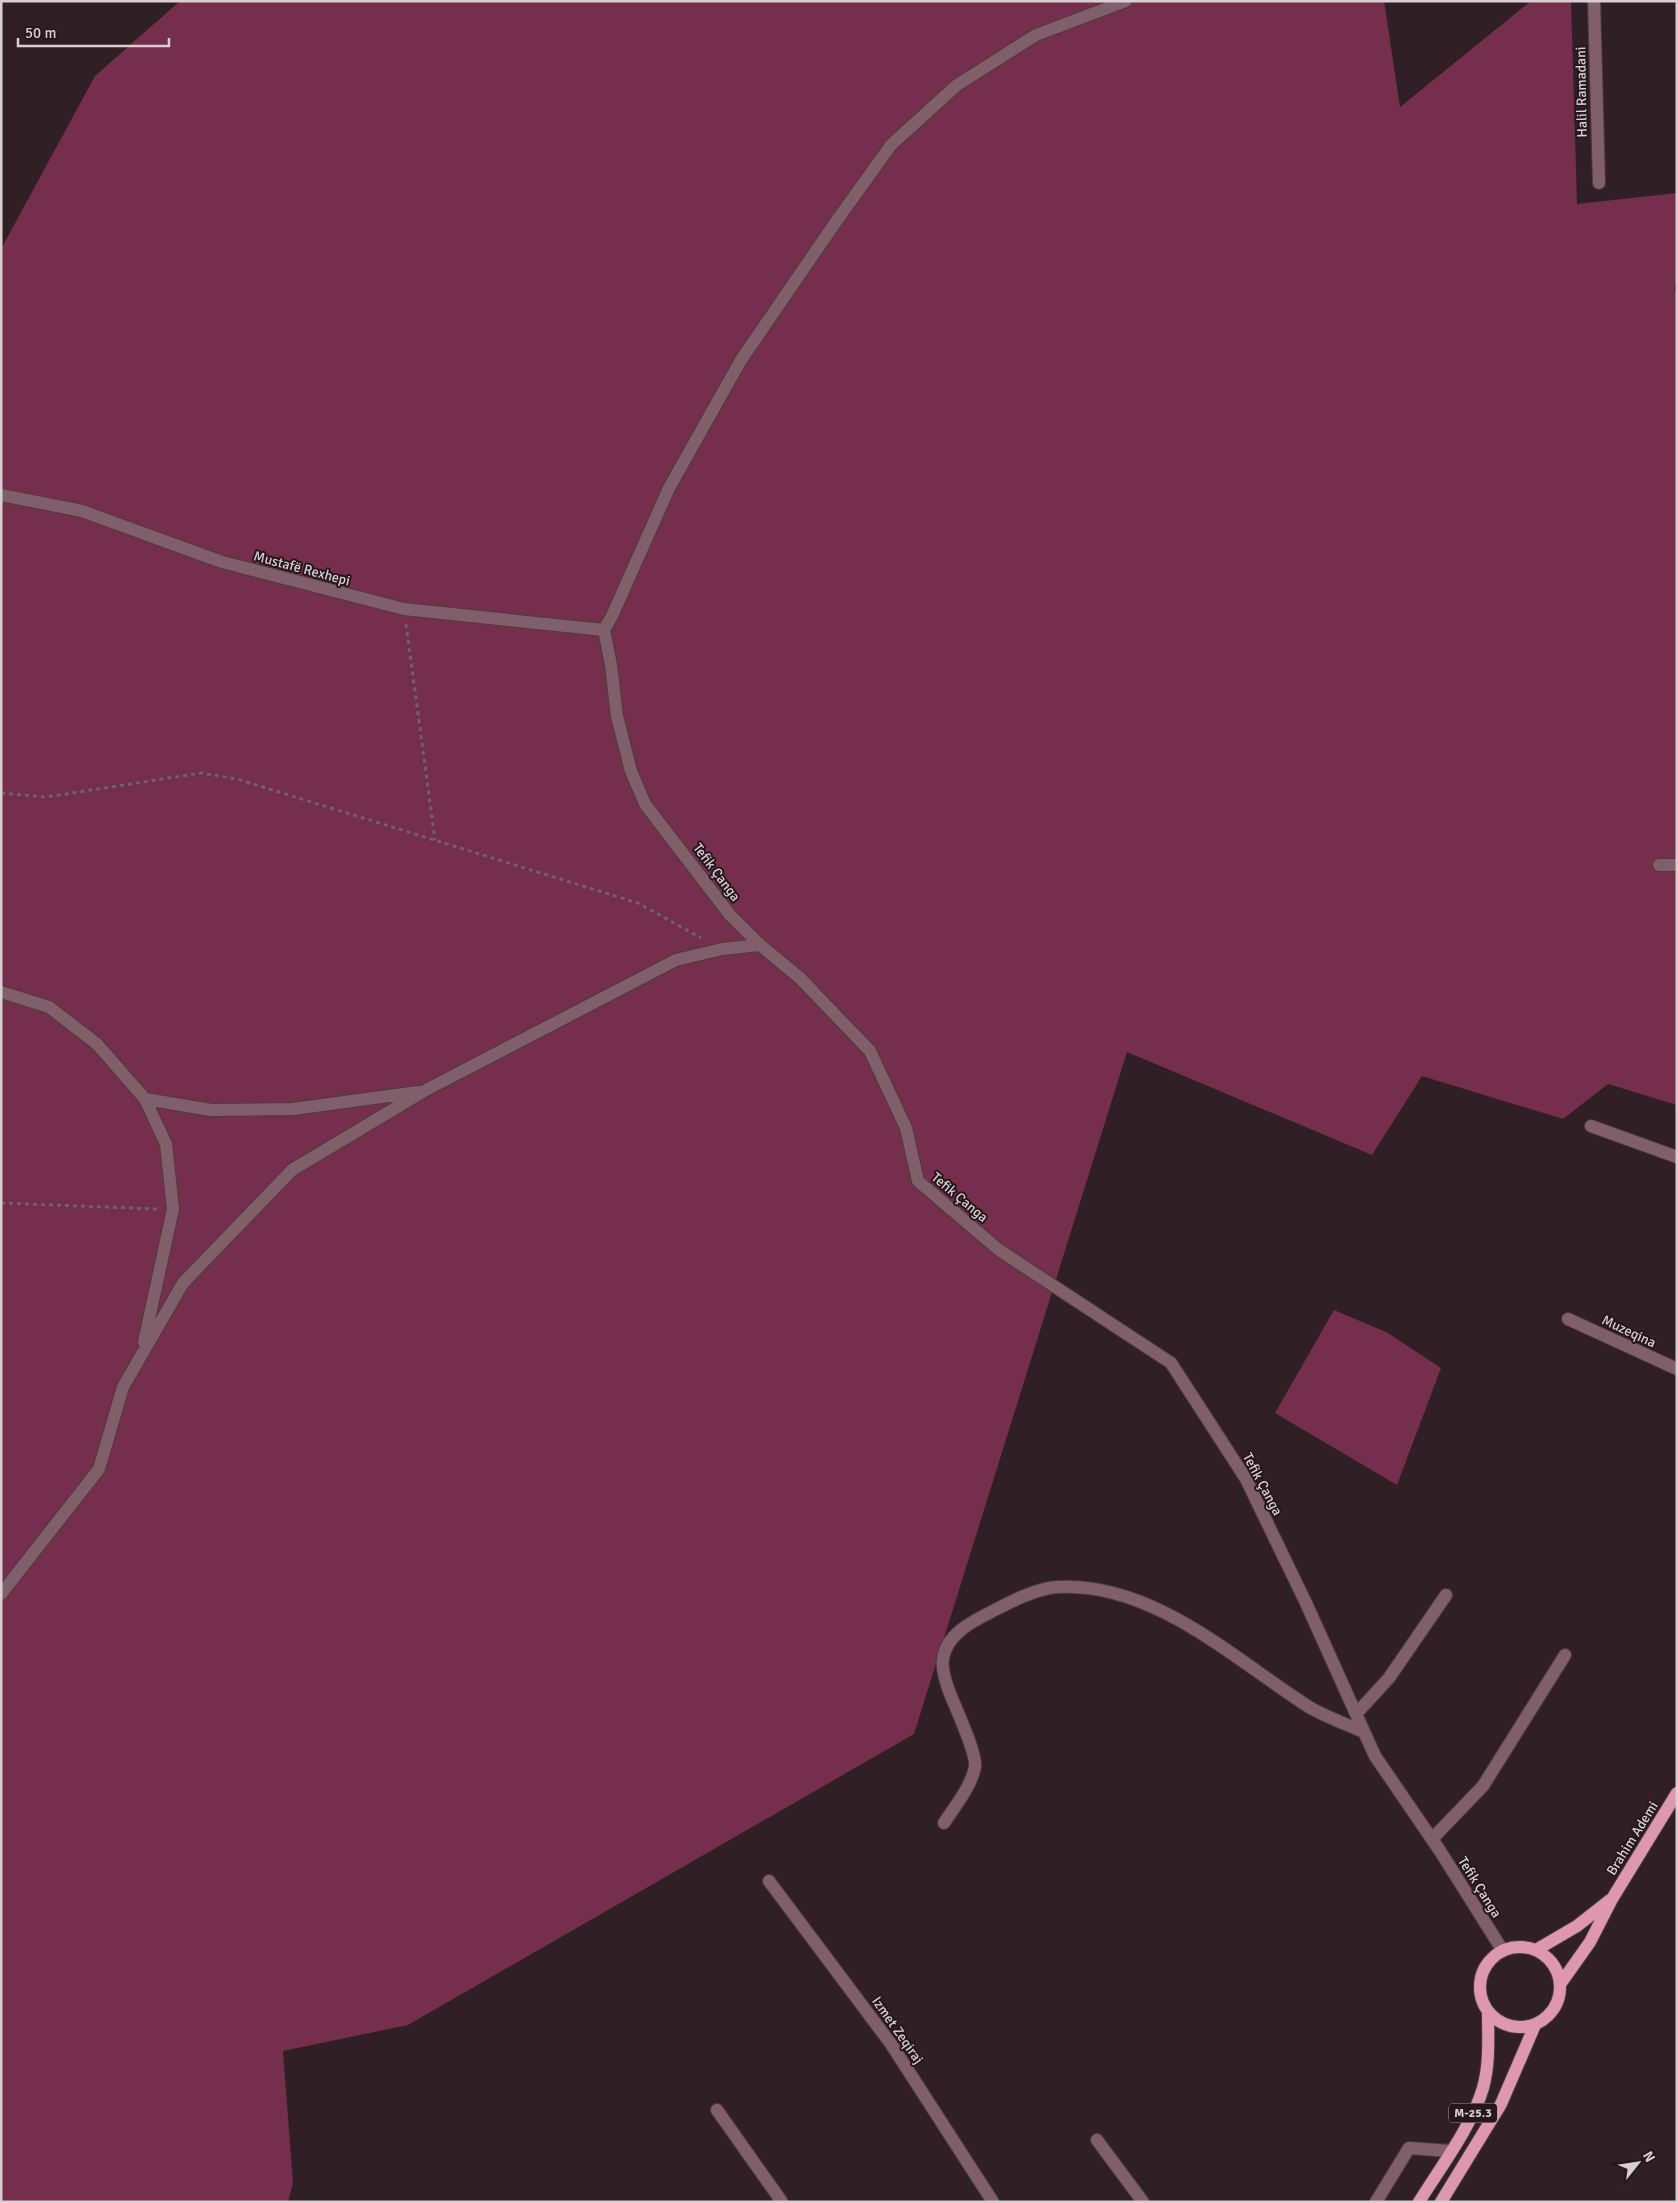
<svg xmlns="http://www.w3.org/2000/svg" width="1678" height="2203" font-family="Signika,sans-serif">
  <rect width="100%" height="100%" fill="#302025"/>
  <path fill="#752e4b" d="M180,1h1204l16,106 131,-106h40l6,203 100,-11v84l-3,14 3,1v813l-69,-21 -45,35 -141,-43 -50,79 -245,-103 -213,682 -506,291 -125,26 10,132 -5,19h-287v-1953l94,-173z
    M1334,1310l54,23 53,35 -44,117 -122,-72z"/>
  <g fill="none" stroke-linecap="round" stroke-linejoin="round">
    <defs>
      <path id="minor" d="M1594,1l5,182
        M1,495l81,16 140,51 182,47 200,21
        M604,630l7,35 6,51 14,55 14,33 85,111 30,30 40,33 70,73 36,77 12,53 81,69 172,113 75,116 60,124 69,153 65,95 63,100
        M604,630l8,-14 57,-128 72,-128 94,-137 56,-78 66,-60 79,-50 90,-34
        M1659,865h18
        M1,992l48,15 48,37 48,55 21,45 7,65 -29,133
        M145,1099l66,11 82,-1 125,-17
        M1591,1126l86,31
        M1568,1319l109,50
        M1,1594l98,-125 24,-82 60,-104 109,-113 132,-79 252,-131 46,-11 38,-4
        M1356,1714l33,-36 57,-83
        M944,1823c11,-17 27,-36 31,-56 2,-13 -18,-56 -24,-71 -4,-10 -10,-26 -8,-37 3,-24 28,-37 48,-47 19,-10 46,-24 67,-25 95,-5 176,72 251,120 17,10 37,17 55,25
        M1432,1839l51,-53 82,-131
        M769,1881l122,163 102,158
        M717,2110l65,92
        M1097,2140l46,62
        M1376,2202l33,-54 41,3"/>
      <path id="major" d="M1480 1987a40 40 0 1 1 80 0a40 40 0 1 1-80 0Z
        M1536,1950l41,-24 33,-26
        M1561,1983l29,-41 22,-43 65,-106
        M1419,2202c21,-34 53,-76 64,-114 7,-25 5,-51 5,-76
        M1441,2202l60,-98 34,-79"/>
    </defs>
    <use href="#minor" stroke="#4b3c41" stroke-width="14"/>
    <use href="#major" stroke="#4b3c41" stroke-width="14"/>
    <path stroke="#6f6165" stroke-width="3" stroke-dasharray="4 4" stroke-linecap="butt" d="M406,624l29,216
      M1,793l45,4 155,-24 36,6 401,124 63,35
      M1,1203l156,6"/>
    <use href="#minor" stroke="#815f6a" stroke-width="12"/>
    <use href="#major" stroke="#dd97af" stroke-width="12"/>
  </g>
  <g text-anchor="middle" stroke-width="4" stroke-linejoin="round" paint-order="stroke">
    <rect fill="#26171c" stroke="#a3979b" stroke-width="1" x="1449" y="2103.5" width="48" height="19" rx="4"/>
    <g font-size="12" font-weight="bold" fill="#d9ced1">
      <text x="1473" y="2117">M-25.3</text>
    </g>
    <g font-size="14" fill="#d9ced1" stroke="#26171c">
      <text transform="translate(1581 92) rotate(-91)" y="5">Halil Ramadani</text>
      <text transform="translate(302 568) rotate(15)" y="5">Mustafë Rexhepi</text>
      <text transform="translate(717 872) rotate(53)" y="5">Tefik Çanga</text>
      <text transform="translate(960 1197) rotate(40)" y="5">Tefik Çanga</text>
      <text transform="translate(1629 1331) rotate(25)" y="5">Muzeqina</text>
      <text transform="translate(1263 1484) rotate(62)" y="5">Tefik Çanga</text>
      <text transform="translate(1632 1838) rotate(-58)" y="5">Brahim Ademi</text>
      <text transform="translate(1480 1887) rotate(58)" y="5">Tefik Çanga</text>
      <text transform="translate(898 2030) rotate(55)" y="5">Izmet Zeqiraj</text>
    </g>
  </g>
  <rect width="1678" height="2203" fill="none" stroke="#d9ced1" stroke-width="5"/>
  <g transform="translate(1638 2163) rotate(60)" stroke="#26171c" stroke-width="4" paint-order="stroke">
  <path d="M0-4L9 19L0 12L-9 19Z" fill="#d9ced1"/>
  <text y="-8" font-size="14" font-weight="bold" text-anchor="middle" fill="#d9ced1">N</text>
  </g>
  <path d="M18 38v8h151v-8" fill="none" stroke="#d9ced1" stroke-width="2.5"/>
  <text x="25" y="38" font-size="15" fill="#d9ced1" stroke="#26171c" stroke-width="4" paint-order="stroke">50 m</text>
</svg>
